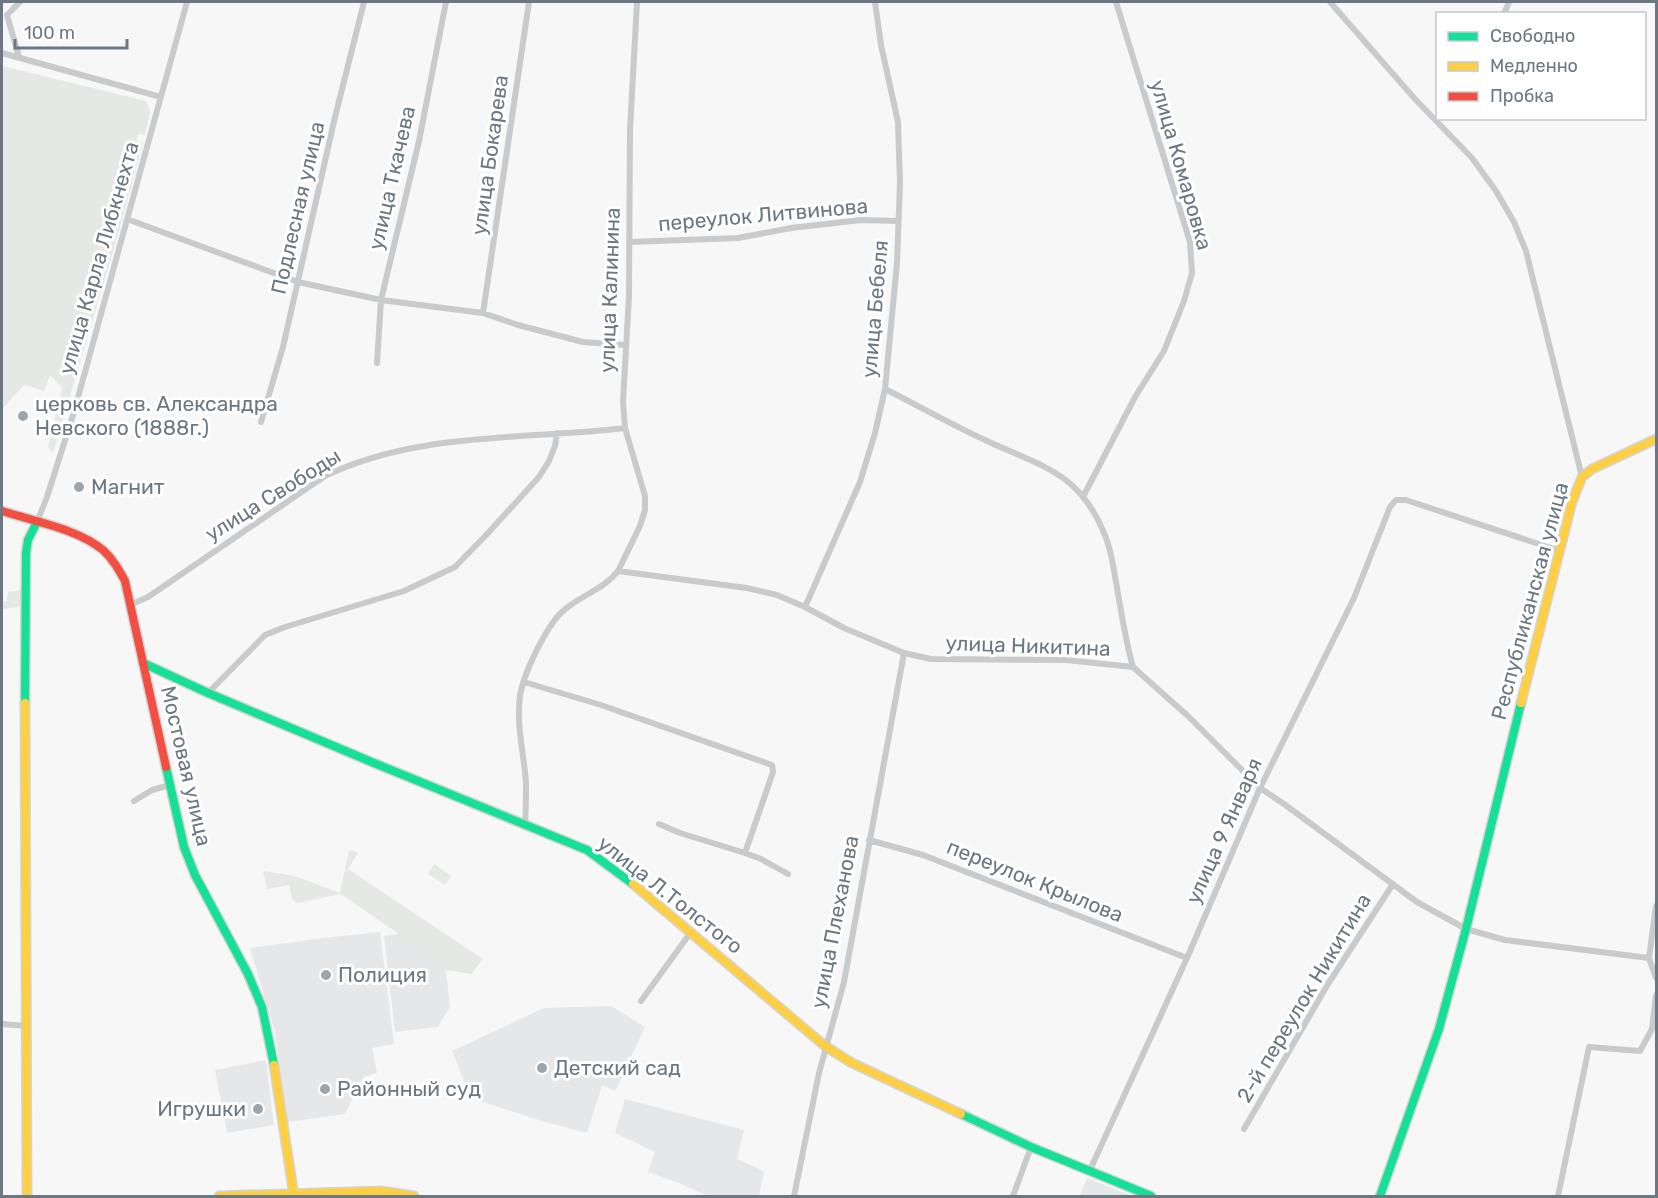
<svg xmlns="http://www.w3.org/2000/svg" width="1658" height="1198" font-family="Rubik,sans-serif">
  <rect width="100%" height="100%" fill="#f7f7f7"/>
  <path fill="#e6e7e8" d="M380,932l14,112 -22,4 5,25 -13,4 -19,37 -57,8 -13,-90 -25,-84 73,-10z
    M399,934l47,36 4,37 -12,20 -43,5 -11,-96z
    M611,1006l34,21 -30,64 -13,-6 -15,48 -45,-12 -71,-23 -19,-47 92,-43z
    M266,1060l8,65 -47,8 -12,-63z
    M625,1099l119,31 -7,29 27,12 -5,25h-51l-29,-13 -31,-11 7,-20 -40,-19z
    M1087,1178l45,18h-52z"/>
  <path fill="#e6e8e5" d="M2,66l144,35 4,11 -5,23 -7,-1 -1,7 6,2 -26,95 -64,215 -5,-6 14,-59 -12,-13 -6,16 -20,-6 -22,24z
    M21,590v14l-3,3 -16,2v-7l5,-1 1,-9z
    M349,850l9,3 -10,16 135,90 -12,15 -25,-4 -47,-36 -58,-40 -44,9 -5,-4 -3,-14 -22,4 -4,-18 32,5 45,17z
    M434,864l17,12 -6,9 -17,-11z"/>
  <g fill="none" stroke-linecap="round" stroke-linejoin="round">
    <defs>
      <path id="fast" d="M143,663l65,30 166,70 213,87 46,34
        M25,703l1,-150 2,-13 9,-18
        M166,767l18,80 11,28 53,99 14,33 12,58
        M961,1114l70,33 120,49
        M1380,1196l59,-167 27,-100 55,-226"/>
      <path id="slow" d="M25,703l2,493
        M1521,703l51,-201 10,-25 10,-8 64,-30
        M633,884l192,162 27,17 109,51
        M274,1065l20,131
        M219,1196l162,-5 33,5"/>
      <path id="jam" d="M2,511c31,10 76,18 101,39 10,9 16,20 22,31l41,186"/>
    </defs>
    <use href="#fast" stroke="#d3d4d4" stroke-width="11"/>
    <use href="#slow" stroke="#d3d4d4" stroke-width="11"/>
    <use href="#jam" stroke="#d3d4d4" stroke-width="11"/>
    <path stroke="#c8cacb" stroke-width="6" d="M1330,2l85,97 57,59 24,33 18,31 12,29 56,226
      M1504,14l5,-12
      M2,53l159,44
      M19,57l-12,-42 13,-13
      M127,219l171,63 83,18 102,13 35,12 65,17 42,3
      M630,242l108,-4 53,-10 70,-8 37,1
      M483,313l46,-311
      M377,363l4,-63 38,-159 27,-139
      M885,389c34,17 67,36 102,52 54,25 92,31 117,92 7,15 9,32 12,49 5,28 9,57 17,85
      M261,422l22,-75 52,-230 29,-115
      M1084,495l51,-98 29,-46 20,-50 8,-28 -2,-31 -74,-240
      M37,522l10,-25 27,-85 113,-410
      M618,571l22,-45 5,-16v-14l-20,-68 -2,-26 6,-106 1,-166 7,-128
      M130,605l18,-8 177,-121c93,-45 200,-36 300,-48
      M805,607l55,-125 15,-49 10,-44 12,-126 3,-80 -2,-61 -17,-77 -6,-43
      M524,682l77,23 171,60 1,7 -28,81 -65,-20 -21,-9
      M208,693l57,-58 20,-8 119,-36 51,-24 34,-35 50,-55 10,-16 6,-15 2,-13
      M134,801l18,-11 18,-5
      M525,824c1,-13 1,-27 1,-41 -2,-29 -10,-58 -6,-87 3,-21 21,-57 34,-75 16,-23 47,-28 64,-50l129,17 30,7 28,12 39,21 60,25 27,6 135,1 67,7 56,50 71,71 24,16 133,98 49,27 39,11 144,18
      M869,840l54,15 264,103
      M745,853l16,6 27,15
      M1656,906l-7,52 7,20
      M641,1001l50,-69
      M2,1024l25,2
      M1244,1129l84,-145 65,-100
      M1090,1170l97,-212 73,-170 94,-190 36,-91 6,-7h10l154,51
      M794,1196l25,-123 25,-91 60,-329
      M1013,1196l18,-49
      M1558,1196l31,-149 51,4 12,-22 4,-34"/>
    <use href="#fast" stroke="#16e098" stroke-width="8"/>
    <use href="#slow" stroke="#ffcf43" stroke-width="8"/>
    <use href="#jam" stroke="#f24e42" stroke-width="8"/>
  </g>
  <g fill="#9ca4ac" stroke="#fff" stroke-width="2">
    <circle cx="23" cy="416" r="6"/>
    <circle cx="79" cy="487" r="6"/>
    <circle cx="326" cy="975" r="6"/>
    <circle cx="542" cy="1068" r="6"/>
    <circle cx="325" cy="1089" r="6"/>
    <circle cx="258" cy="1109" r="6"/>
  </g>
  <g text-anchor="middle" stroke-width="6" stroke-linejoin="round" paint-order="stroke">
    <g font-size="21" fill="#6b7883" stroke="#fff">
      <text transform="translate(490 155) rotate(-82)" y="7">улица Бокарева</text>
      <text transform="translate(1181 165) rotate(74)" y="7">улица Комаровка</text>
      <text transform="translate(392 178) rotate(-77)" y="7">улица Ткачева</text>
      <text transform="translate(298 208) rotate(-77)" y="7">Подлесная улица</text>
      <text transform="translate(763 215) rotate(-5)" y="7">переулок Литвинова</text>
      <text transform="translate(99 258) rotate(-74)" y="7">улица Карла Либкнехта</text>
      <text transform="translate(610 290) rotate(-88)" y="7">улица Калинина</text>
      <text transform="translate(875 309) rotate(-85)" y="7">улица Бебеля</text>
      <text transform="translate(273 495) rotate(-32)" y="7">улица Свободы</text>
      <text transform="translate(1530 601) rotate(-75)" y="7">Республиканская улица</text>
      <text transform="translate(1028 646) rotate(2)" y="7">улица Никитина</text>
      <text transform="translate(186 766) rotate(77)" y="7">Мостовая улица</text>
      <text transform="translate(1224 831) rotate(-66)" y="7">улица 9 Января</text>
      <text transform="translate(1035 881) rotate(22)" y="7">переулок Крылова</text>
      <text transform="translate(670 895) rotate(38)" y="7">улица Л.Толстого</text>
      <text transform="translate(835 922) rotate(-79)" y="7">улица Плеханова</text>
      <text transform="translate(1304 998) rotate(-59)" y="7">2-й переулок Никитина</text>
    </g>
    <g font-size="21" fill="#6b7883" stroke="#fff" text-anchor="start">
      <text x="35" y="411">церковь св. Александра<tspan x="35" dy="24">Невского (1888г.)</tspan></text>
      <text x="91" y="494">Магнит</text>
      <text x="338" y="982">Полиция</text>
      <text x="554" y="1075">Детский сад</text>
      <text x="337" y="1096">Районный суд</text>
      <text x="246" y="1116" text-anchor="end">Игрушки</text>
    </g>
  </g>
  <rect width="1658" height="1198" fill="none" stroke="#6b7883" stroke-width="6"/>
  <rect x="1436" y="12" width="210" height="108" fill="#ffffff" stroke="#c4c9cd" stroke-width="1.5"/>
  <rect x="1448" y="32" width="30" height="9" fill="#16e098" stroke="#c4c9cd" stroke-width="1.5"/>
  <text x="1490" y="42" font-size="18" fill="#6b7883">Свободно</text>
  <rect x="1448" y="62" width="30" height="9" fill="#ffcf43" stroke="#c4c9cd" stroke-width="1.5"/>
  <text x="1490" y="72" font-size="18" fill="#6b7883">Медленно</text>
  <rect x="1448" y="92" width="30" height="9" fill="#f24e42" stroke="#c4c9cd" stroke-width="1.5"/>
  <text x="1490" y="102" font-size="18" fill="#6b7883">Пробка</text>
  <path d="M15 39v9h112v-9" fill="none" stroke="#6b7883" stroke-width="3"/>
  <text x="24" y="39" font-size="18" fill="#6b7883" stroke="#ffffff" stroke-width="4.5" paint-order="stroke">100 m</text>
</svg>
